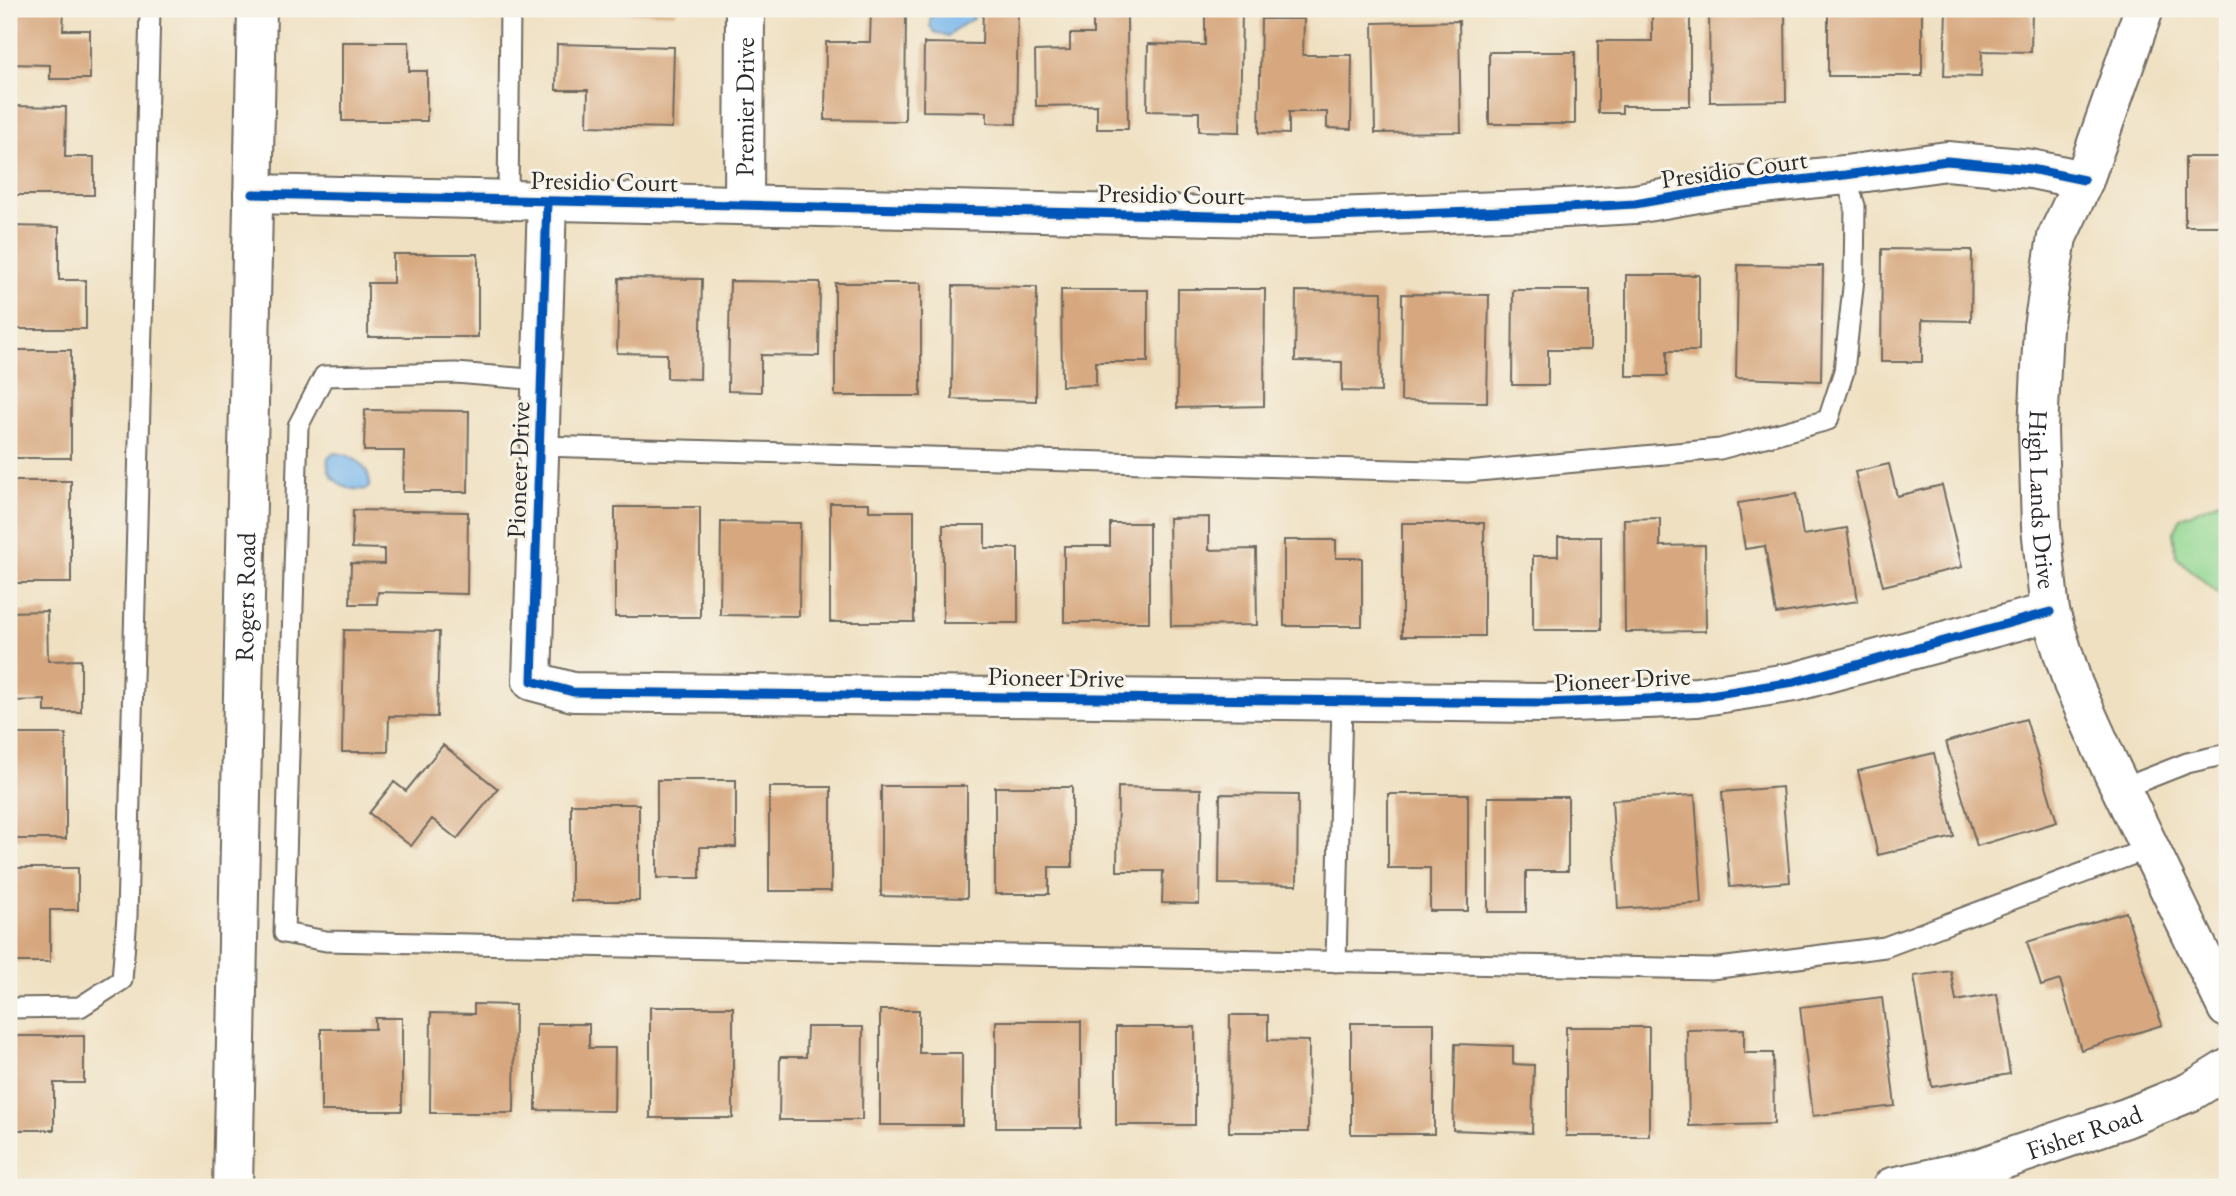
<svg xmlns="http://www.w3.org/2000/svg" width="2236" height="1196" font-family="'EB Garamond',serif">
  <rect width="100%" height="100%" fill="#f7f3e8"/>
  <filter id="ink" filterUnits="userSpaceOnUse"><feTurbulence type="fractalNoise" baseFrequency=".0143" numOctaves="2"/><feDisplacementMap in="SourceGraphic" scale="14" xChannelSelector="R" yChannelSelector="G"/><feConvolveMatrix kernelMatrix="1 2 1 2 8 2 1 2 1" color-interpolation-filters="sRGB"/></filter>
  <filter id="wash" filterUnits="userSpaceOnUse"><feTurbulence type="fractalNoise" baseFrequency=".00686" numOctaves="4" result="noise"/><feDisplacementMap in="SourceGraphic" scale="28" xChannelSelector="R" yChannelSelector="G"/><feGaussianBlur stdDeviation="1.57" result="paint"/><feColorMatrix in="noise" values="0 0 0 0 0 0 0 0 0 0 0 0 0 0 0 0 0 1.4 0 .05"/><feComposite in="paint" operator="in"/></filter>
  <g filter="url(#wash)">
    <rect width="100%" height="100%" fill="#efe0c1"/>
    <path fill="#91d791" stroke="#5e815e" stroke-width="2" d="M2227,498v103l-50,-43 -4,-24 8,-17z"/>
    <path fill="#79b8ed" stroke="#52728c" stroke-width="2" d="M939,9h35l-1,10 -14,8 -11,10 -14,-5 -4,-6v-7z
      M334,453c18,1 35,12 36,32l-3,4c-19,3 -43,-9 -39,-31z"/>
    <g id="blocks">
      <path fill="#d7a87f" d="M9,9h55l-1,21h27v49h-40v-14l-41,-1z
        M402,9h48l-1,5h-47z
        M582,9h94v5l-95,-3z
        M871,9h35l-1,112 -80,-1 1,-78h44z
        M983,9h35l-2,115 -29,-1v-11l-64,-1 1,-68 58,1z
        M1205,9h37l-2,123 -41,-1v-19l-52,-1 1,-67 57,1z
        M1652,9h38v97h-68v7h-24v-72h54z
        M1709,9h76l1,92 -76,1z
        M1828,9h94v67h-94z
        M1946,9h86l-1,43 -49,-1 -1,26 -37,-1z
        M1127,15l1,114h-31v-24l-61,1 -1,-55 35,-1v-16h23v-18z
        M1261,19h43l-1,36h49l-1,74 -24,-1v-16h-38v22l-30,-1z
        M1459,21l2,111 -86,1 -2,-110z
        M342,42h67v29h18v50h-85z
        M557,44l117,3 -2,81 -85,-2 1,-36h-32z
        M1489,52h86v72h-86z
        M2220,66h7v66h-7z
        M9,106l57,1 -1,50h29v38h-85z
        M2185,157h42v69h-42z
        M9,226l50,1v53h27v49h-77z
        M1882,249l90,1 -1,71 -49,-1v42h-41z
        M393,254h85v83h-110v-54h25z
        M1738,265l85,1 -2,115 -85,-3z
        M1626,275h73v76h-32v25h-41z
        M619,278l83,1 -2,100 -33,-1v-24l-50,-1z
        M730,281l90,1 -1,74 -58,-1v37l-33,-1z
        M835,283h86v113h-86z
        M953,286l84,1 -1,114 -84,-2z
        M1178,289h87l-1,117 -87,2z
        M1061,290h87v72h-52v23l-34,1z
        M1513,290h77v60h-42v35h-36z
        M1296,291l86,1 -1,100 -39,-1v-29l-47,-1z
        M1402,294l87,1 -2,107 -86,-1z
        M9,350h62v108h-62z
        M365,410l104,1 -1,81h-65l1,-41h-40z
        M1889,464l8,32 45,-11 20,82 -79,19 -28,-114z
        M9,481h62v102h-62z
        M1796,494l7,41 44,-7 11,73 -82,13 -11,-68 -20,3 -7,-46z
        M830,503h39v8h45v111h-84z
        M615,507h85v110h-85z
        M353,510l115,2 -1,82 -89,-2 -1,12h-27l1,-41 33,1v-15l-32,-1z
        M1209,517v33l47,-1 1,76 -86,1 -2,-108z
        M1660,518v28l45,-1 1,86 -81,1 -1,-113z
        M721,522l79,1 -1,93 -79,-1z
        M1110,523h39v99h-85v-76h46z
        M1402,523h82v113h-82z
        M943,525h42v23h33v75h-75z
        M1558,537h43v93h-68v-74h25z
        M1284,540h52v18h26v68h-78z
        M47,611l1,50 33,-1v52h-36v-12l-36,1v-89z
        M344,630l95,2 -2,85 -48,-1 -1,36h-46z
        M2026,719l31,103 -80,24 -31,-104z
        M9,734h57v105h-57z
        M443,745l55,44 -41,50 -25,-20 -21,27 -42,-33 25,-31 12,9z
        M1934,753l20,84 -76,18 -20,-84z
        M657,780h79v67h-36v31h-43z
        M881,786h86v112l-86,-2z
        M769,787h62v104h-62z
        M995,787h77v80h-23v27h-54z
        M1118,787l83,2 -2,115 -37,-1 1,-32h-46z
        M1782,787l8,95 -60,5 -8,-95z
        M1220,794l78,1 -1,90 -78,-1z
        M1388,794h80v117h-38v-43h-42z
        M1695,795l7,108 -84,6 -6,-109z
        M1488,797h80v74h-42v41h-38z
        M571,804h68v97h-68z
        M9,868h69v42h-28v52h-41z
        M2126,912l36,113 -81,25 -21,-70 -19,6 -14,-44z
        M1951,971l5,30 41,-7 13,80 -78,13 -18,-111z
        M1882,997l13,109 -82,10 -13,-109z
        M474,1004l41,1 -1,108h-84l1,-100 43,1z
        M650,1007h83v111h-83z
        M880,1010h39v43h43v72h-82z
        M1230,1015h38v25l41,1 -1,91h-79z
        M375,1018h27v93h-81v-82h54z
        M996,1021h85v107h-85z
        M1351,1023h83v111h-83z
        M536,1024h53v24h26l-1,63 -78,-1z
        M807,1027h56l-1,93h-83l1,-63h26z
        M1116,1027h79v98h-79z
        M1566,1027h83v109h-83z
        M1744,1029v24h29l1,71 -85,2 -2,-96z
        M9,1036h75v47h-30v47h-45z
        M1455,1044l58,2v18l21,1 -2,68 -79,-3z"/>
    </g>
  </g>
  <g filter="url(#ink)">
    <use href="#blocks" fill-opacity="0" stroke="#706a60" stroke-width="2"/>
    <g fill="none" stroke-linecap="round" stroke-linejoin="round">
      <defs>
        <path id="service" d="M508,200l2,-191
          M541,380l-85,-7 -132,3 -26,50 -14,507 42,8 1385,28 174,-22 265,-99
          M539,446l928,26 253,-23 108,-29 16,-49 10,-93 1,-72 -10,-31
          M2121,789l66,-26 40,-9
          M1336,962l6,-261
          M9,1008l71,-1 42,-27 5,-64 23,-907"/>
        <g id="minor">
          <path id="s1" d="M2144,9l-60,171 -27,57 -14,90 -5,103 3,97 9,85 23,72 36,80 118,244"/>
          <path d="M253,194l1052,24 224,-8 106,-6 91,-16 119,-13 102,-14 84,8 53,11"/>
          <path d="M547,201l-15,480 41,11 972,11 152,-6 97,-15 256,-70"/>
          <path id="s2" d="M744,205l1,-196"/>
        </g>
        <g id="tertiary">
          <path id="s3" d="M233,1187l24,-1178"/>
          <path id="s4" d="M1892,1187l87,-19 147,-50 64,-26 37,-23"/>
        </g>
      </defs>
      <use href="#service" stroke="#706a60" stroke-width="23"/>
      <use href="#minor" stroke="#706a60" stroke-width="42"/>
      <use href="#tertiary" stroke="#706a60" stroke-width="42"/>
      <use href="#service" stroke="#fff" stroke-width="19"/>
      <use href="#minor" stroke="#fff" stroke-width="38"/>
      <use href="#tertiary" stroke="#fff" stroke-width="38"/>
      <defs>
        <path id="cycleway" d="M253,194l1052,24 224,-8 106,-6 91,-16 119,-13 102,-14 84,8 53,11
          M547,201l-15,480 41,11 972,11 152,-6 97,-15 256,-70"/>
      </defs>
      <use href="#cycleway" stroke="#f7f3e8" stroke-width="13"/>
      <use href="#cycleway" stroke="#0057b8" stroke-width="9"/>
    </g>
  </g>
  <g text-anchor="middle" stroke-width="6" stroke-linejoin="round" paint-order="stroke">
    <g font-size="26" fill="#2b2b2b" stroke="#f7f3e8">
      <text dy="9" stroke="none"><textPath href="#s2" startOffset="98">Premier Drive</textPath></text>
      <text transform="translate(1734 169) rotate(-8)" y="9">Presidio Court</text>
      <text transform="translate(604 181) rotate(1)" y="9">Presidio Court</text>
      <text transform="translate(1171 194) rotate(1)" y="9">Presidio Court</text>
      <text transform="translate(518 470) rotate(-88)" y="9">Pioneer Drive</text>
      <text dy="9" stroke="none"><textPath href="#s1" startOffset="508">High Lands Drive</textPath></text>
      <text dy="9" stroke="none"><textPath href="#s3" startOffset="590">Rogers Road</textPath></text>
      <text transform="translate(1056 677) rotate(1)" y="9">Pioneer Drive</text>
      <text transform="translate(1622 679) rotate(-3)" y="9">Pioneer Drive</text>
      <text dy="9" stroke="none"><textPath href="#s4" startOffset="200">Fisher Road</textPath></text>
    </g>
  </g>
  <rect width="2236" height="1196" fill="none" stroke="#f7f3e8" stroke-width="35"/>
</svg>
